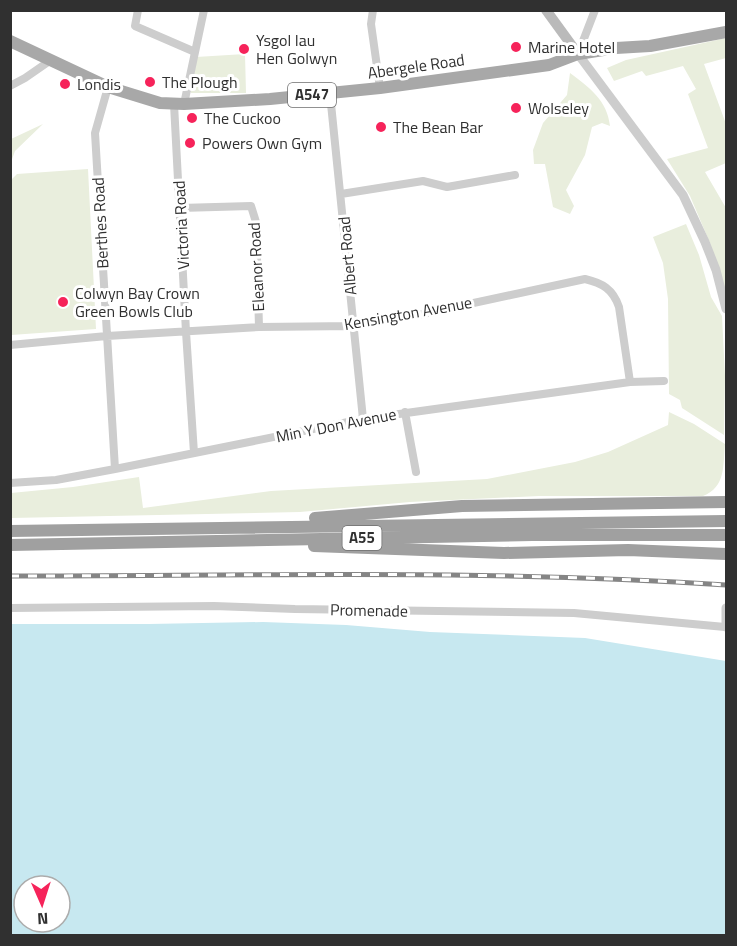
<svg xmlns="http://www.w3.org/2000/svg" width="737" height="946" font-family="'Titillium Web',sans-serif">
  <rect width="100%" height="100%" fill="#fff"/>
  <path fill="#e9eedd" d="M726,38v20l-22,6 22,60v39l-21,9 21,36v87l-16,-52 -20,-47 -23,-37 41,-11 -20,-54 8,-5 -13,-23 -37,10 -4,-5 -28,10 -7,-13 19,-8z
    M245,54l1,39h-55l-1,-2 6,-34z
    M570,73c20,15 37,27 40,53l-8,-3 -10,4 -7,28 -19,35 8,16 -4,8 -17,-7 -8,-43h-11l-1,-14 10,-27 24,-28z
    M43,124l-28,27 -4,11v-23z
    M88,169l8,160 -85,6v-155l6,-6z
    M686,224l13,31 12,42 11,19 3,60 -1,59 -42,-27 -2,-8 -11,-6 -1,-95 -5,-36 -10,-26z
    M669,412l25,12 31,20c-2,21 1,43 -22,52h-164l-129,6 -110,10 -289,6v-25l62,-6 66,-10 4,31 128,-17 216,-12 88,-17 33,-10 60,-27z"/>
  <path fill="#c7e8f0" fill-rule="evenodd" d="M263,622l83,3 84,7 155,6 141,23v274h-715v-311h138zM24,886h36v36h-36z"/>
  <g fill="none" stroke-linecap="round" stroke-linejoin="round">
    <path stroke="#cdcdcd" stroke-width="8" d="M138,10l-3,16 60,26
      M373,10l-2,14 9,64
      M578,54l17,-44
      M10,86l15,-8 26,-18
      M108,87l-13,46 20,336
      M330,94l33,325
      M174,104l12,228 8,121
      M184,104l20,-94
      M341,194l82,-13 24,6 68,-12
      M180,208l71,-2 5,16 3,105
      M10,345l97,-9 152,-9 94,-1 65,-11 167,-36c17,4 28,10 34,28l11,75
      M405,412l11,60
      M10,483l46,-3 59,-11 248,-50 267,-37 34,-1
      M10,608l204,-2 81,3 279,4 151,14"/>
    <path stroke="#cdcdcd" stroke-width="9" d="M578,54l105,141 22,47 11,28 10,39
      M726,608v19"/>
    <path stroke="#bababa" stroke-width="10" d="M546,10l32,44"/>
    <path stroke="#a8a8a8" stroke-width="12" d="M10,41l98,46 52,16 24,1 86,-5 110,-11 169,-23 29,-11 38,-6 34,-2 76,-14"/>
    <path stroke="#a0a0a0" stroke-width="12" d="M315,518l147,-12 264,-4
      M10,531l716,-10
      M10,545l522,-10h194
      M314,546l190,7 124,-3 98,4"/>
    <defs>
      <path id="rail" d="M10,576c239,0 478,-7 716,9"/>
    </defs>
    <use href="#rail" stroke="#858585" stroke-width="5"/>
    <use href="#rail" stroke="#fff" stroke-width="3" stroke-dasharray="9" stroke-linecap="butt"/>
  </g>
  <g fill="#f6235a" stroke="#fff" stroke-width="2">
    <circle cx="516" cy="47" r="6"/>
    <circle cx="244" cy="49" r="6"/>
    <circle cx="150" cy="82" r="6"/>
    <circle cx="65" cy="84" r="6"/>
    <circle cx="516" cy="108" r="6"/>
    <circle cx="192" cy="118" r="6"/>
    <circle cx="381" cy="127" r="6"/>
    <circle cx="190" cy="143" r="6"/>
    <circle cx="63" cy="302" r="6"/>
  </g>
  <g text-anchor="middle" stroke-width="6" stroke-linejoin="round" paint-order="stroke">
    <g fill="#fff" stroke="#6e6e6e" stroke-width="1.5">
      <rect x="288" y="83" width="48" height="24" rx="4.5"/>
      <rect x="342.5" y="526" width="39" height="24" rx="4.5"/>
    </g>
    <g font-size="15" font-weight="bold" fill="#303030">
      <text x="312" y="100">A547</text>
      <text x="362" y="543">A55</text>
    </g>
    <g font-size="16" fill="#303030" stroke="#fff" text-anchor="start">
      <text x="256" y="46">Ysgol Iau<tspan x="256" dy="18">Hen Golwyn</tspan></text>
      <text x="528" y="53">Marine Hotel</text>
      <text x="162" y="88">The Plough</text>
      <text x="77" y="90">Londis</text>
      <text x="528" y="114">Wolseley</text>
      <text x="204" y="124">The Cuckoo</text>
      <text x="393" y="133">The Bean Bar</text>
      <text x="202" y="149">Powers Own Gym</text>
      <text x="75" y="299">Colwyn Bay Crown<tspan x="75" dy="18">Green Bowls Club</tspan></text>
    </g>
    <g font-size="16" fill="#303030" stroke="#fff">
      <text transform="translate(416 66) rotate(-8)" y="6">Abergele Road</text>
      <text transform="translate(100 223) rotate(-93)" y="6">Berthes Road</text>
      <text transform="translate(181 225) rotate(-93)" y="6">Victoria Road</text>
      <text transform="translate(347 256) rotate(-95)" y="6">Albert Road</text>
      <text transform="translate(256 267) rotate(-93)" y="6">Eleanor Road</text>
      <text transform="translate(408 313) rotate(-10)" y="6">Kensington Avenue</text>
      <text transform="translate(336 425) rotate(-11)" y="6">Min Y Don Avenue</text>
      <text transform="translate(369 610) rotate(1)" y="6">Promenade</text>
    </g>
  </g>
  <rect width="737" height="946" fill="none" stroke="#303030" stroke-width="24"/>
  <g transform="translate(42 904) rotate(177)"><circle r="28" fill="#ffffff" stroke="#acacac" stroke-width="1.5"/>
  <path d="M0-4.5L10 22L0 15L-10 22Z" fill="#f6235a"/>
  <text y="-9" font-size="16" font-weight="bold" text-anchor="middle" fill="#303030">N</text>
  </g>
</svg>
